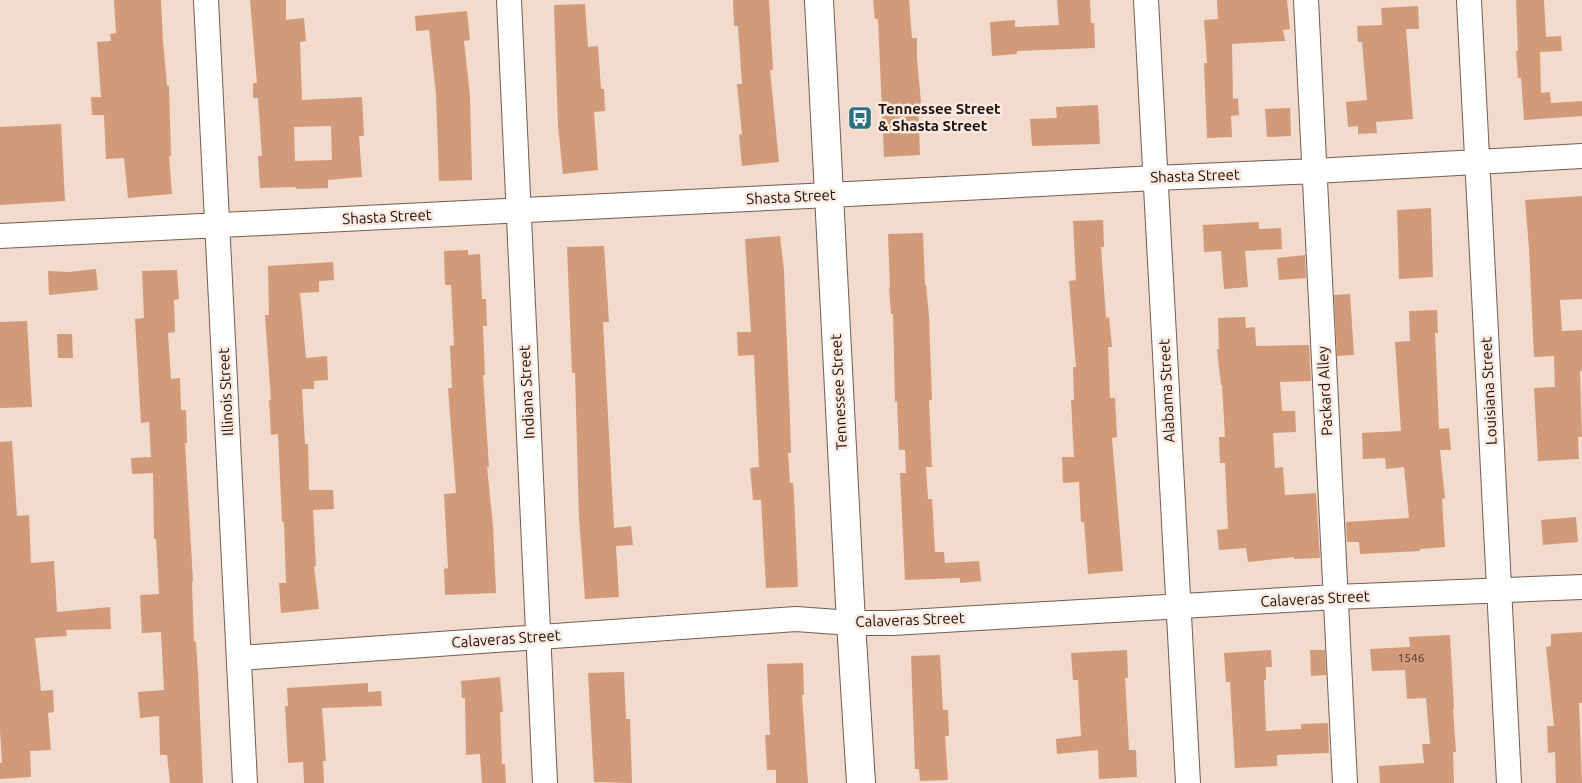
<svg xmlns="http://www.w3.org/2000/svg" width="1582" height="783" font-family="Ubuntu,sans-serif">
  <rect width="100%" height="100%" fill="#f2dbcd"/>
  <path fill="#d19a78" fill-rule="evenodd" d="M114,0h47l2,41 4,45h2l2,70h-2l3,38 -44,4 -4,-40 -18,1 -2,-44h-12l-1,-18h10l-4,-55 14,-1 -1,-7 6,-1z
    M250,0h36v20l18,-2 2,23 -6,1 2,58 60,-3 2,39h-5l3,41 -34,3v8l-32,1v-2l-36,1 -2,-32h4l-4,-58h-5v-15h4zM331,126l1,34 -37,1 -1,-34z
    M733,0h36l4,70h-3l9,92 -37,4 -3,-31 3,-1 -5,-50h5l-4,-58h-4z
    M873,0h36l3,38h5v20l4,45 -3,1 2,51 -36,2 -6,-138h-3z
    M1057,0h33l1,23h3l1,25 -78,3v3l-25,2 -2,-34 25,-2v7l44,-2z
    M1217,0h70l3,29 -7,1 2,11 -53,3 1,55 5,-1 1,17 -8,1 1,21 -25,1 -3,-75h3l-3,-43 14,-1z
    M1516,0h28l2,37 15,-1 1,15 -22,1 1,41 9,-1 1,11 31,-2v15l-58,4 -3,-42h-3l-2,-27h2z
    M585,4l3,43 10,-1 3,43h3l1,22 -11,1 4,58 -35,4 -5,-48 -4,-121z
    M1418,6l1,23h-13l7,90 -37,3 1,11 -19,1v-8l-10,1 -2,-25 21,-2 -5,-58h-4l-1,-16 25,-1 -1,-17z
    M467,11l3,29 -6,1 6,55 2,84 -33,1 -3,-87 -7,-64 -13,1 -1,-15z
    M1098,105l2,39 -68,2 -2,-27 27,-1 -1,-11z
    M1290,108l1,28 -24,1 -2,-28z
    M61,124l4,77 -65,4v-78z
    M1582,196v103l-22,1 2,31 20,-1v41h-2l2,66h-4l1,22 -41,2 -4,-73 21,-1 -1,-31 -20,1 -5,-109 -4,-48z
    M1431,208l2,69 -34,2 -2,-69z
    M1103,220l1,27h-3l5,71 3,-1 3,30h-4l2,51h5l2,39 -5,1 11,133 -35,3 -4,-52h-3l-2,-40 -16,1 -1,-26h12l-3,-57h3l-1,-33h3l-7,-86 7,-1 -3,-59z
    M1259,222v7l22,-1 1,21 -37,2 3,36 -24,2 -3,-38 -17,1 -1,-27z
    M923,233l2,52h1l3,31 3,84h-3l3,67h-6l2,32h4l3,53h9l1,11 34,-2 2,20 -21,2v-5l-55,2 -5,-107h6l-1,-23h-6l-2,-49 -2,1 -2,-88h-2l-2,-26h1l-2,-54z
    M780,236l4,35 6,149 1,33h-3l2,30h3l1,12 4,92 -32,1 -5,-88h-8l-3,-32 9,-1 -5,-112 -16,1 -1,-24h14l-6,-93z
    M604,246l5,76h-6l11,206 17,-2 2,19 -17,1 3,51 -34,2 -6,-81 -4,-145h-3l-5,-126z
    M468,250v5l12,-1 2,45h4l1,27h-4l2,49h-2l6,92h-2l6,59 3,67 -51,2 -1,-26 4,-1 -4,-74 12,-1 -8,-105h4l-2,-42 4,-1 -3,-60h-6l-1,-34z
    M1305,255l1,23 -27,2 -2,-22z
    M333,262l1,18 -15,1v11l-19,1 6,65 21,-2 1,24 -14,1v8h-12l3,55h3l1,46h24l1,19 -21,1 3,56h-2l5,43 -38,4 -2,-30h7l-2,-61h-2l-4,-88 -7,1 -2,-35h2l-6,-85h4l-1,-49z
    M96,269l2,21 -49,5 -1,-24 21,1z
    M177,270l2,29 -5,1 1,32 -7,1 3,46 9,-1 1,32h5l1,33h-2l8,138 -1,1 2,60h2l2,31 5,110h-33l-3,-28h-7l-1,-39 -19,2 -2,-26 26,-2 -3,-58 -19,1 -2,-38 19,-1 -3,-55h-2l-1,-66 -21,1 -1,-16 20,-1 -2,-35 -8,1 -6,-104 9,-1 -2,-47z
    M1350,294l4,61 -17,1 -3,-61z
    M1437,310l1,23h-3l4,96 10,-1 2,22h-11l5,48 -3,1 3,48 -25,2v2l-60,3 -1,-12h-12l-1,-20 63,-4 -5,-51 -18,2 -1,-11 -22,1 -1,-26 39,-2 -6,-89 15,-1 -1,-30z
    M1245,317l1,11 9,-1 1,19 53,-1 2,36 -31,1 2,29h13l1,21 -23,1 2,35 8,-1 2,28 31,-2 4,65 -26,1v-2l-46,5 -2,-14 -27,2 -2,-20 11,-1 -3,-66h-5l-1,-26h6l-3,-52h-1l-4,-36h2l-1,-31z
    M27,321l5,86 -32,1v-86z
    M57,334h15l1,24h-15z
    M12,441l5,75 12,-1 2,48 23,-2 3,51 53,-5 1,22 -45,1 1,6 -32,2 6,53 12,-1 1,22 -6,1 3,37 -21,1 1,26 -31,2v-16h2l-2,-33v-288z
    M1576,517l2,25 -35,3 -2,-25z
    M1582,632v71h-3l3,80h-26l-1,-31 -7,1 -1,-27h7l-8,-79 5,-1v-12z
    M1450,635l4,74h-1l3,43h-3l1,31h-74l-1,-17 45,-3 -2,-19h8l-4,-46 -19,1 -2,-29 -33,1 -2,-22 40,-2 -1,-10z
    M1127,650l1,28h-3l4,72h7l1,27 -38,2 -1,-29 -41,4 -1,-15 25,-3 -3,-56h-5l-2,-27z
    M1271,650l1,17h-6v13h-2l2,51 35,-2v-5l27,-1 1,30 -52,2v11l-42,2 -5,-86h-4l-2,-29z
    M1310,650h15l1,25 -15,1z
    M940,655l3,55h5l1,26h-4l3,44 -28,1 -1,-12h-4l-4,-113z
    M803,663l1,32h-2l6,88h-32v-13h-9l-2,-35h5l-3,-71z
    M624,672l2,47h4l2,64 -38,-1 -6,-109z
    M500,677l3,35h-3l2,52h3l1,19h-24l-2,-29 -14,1 -1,-57h-3l-1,-17z
    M368,683v9l13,-1 1,15 -60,2 4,53h-3l1,22h-20l-1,-21 -15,1 -3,-57h3l-1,-18z"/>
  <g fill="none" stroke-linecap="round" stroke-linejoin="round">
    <defs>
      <path id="minor" d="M206,0l39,783
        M509,0l36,783
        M1146,0l42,783
        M1306,0l39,783
        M1469,0l40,783
        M0,236l829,-41 326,-17 160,-7 267,-15
        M239,658l557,-39 55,4h41l444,-26 246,-10"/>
      <path id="major" d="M819,0l32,623 10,160"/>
    </defs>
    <use href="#minor" stroke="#715d51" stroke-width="26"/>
    <use href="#major" stroke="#715d51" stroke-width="30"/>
    <use href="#minor" stroke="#fff" stroke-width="24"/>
    <use href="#major" stroke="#fff" stroke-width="28"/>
  </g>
  <defs>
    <symbol id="bus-square" viewBox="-11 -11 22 22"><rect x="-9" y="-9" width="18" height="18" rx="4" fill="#2b6f80" stroke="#fce9de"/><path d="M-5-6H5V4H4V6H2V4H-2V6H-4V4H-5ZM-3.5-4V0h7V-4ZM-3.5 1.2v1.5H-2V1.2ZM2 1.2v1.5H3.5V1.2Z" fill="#fff"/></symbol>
  </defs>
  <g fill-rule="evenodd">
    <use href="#bus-square" x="846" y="104" width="28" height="28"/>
  </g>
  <g text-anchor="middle" stroke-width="5" stroke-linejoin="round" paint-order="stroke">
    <g font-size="12" fill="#483428">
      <text x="1411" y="662">1546</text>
    </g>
    <g font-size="15" font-weight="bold" fill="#1a120e" stroke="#fce9de" text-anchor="start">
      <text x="878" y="114">Tennessee Street<tspan x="878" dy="17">&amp; Shasta Street</tspan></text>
    </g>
    <g font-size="15" fill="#1a120e" stroke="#fce9de">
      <text transform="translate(1195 176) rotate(-2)" y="5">Shasta Street</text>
      <text transform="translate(791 197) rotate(-3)" y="5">Shasta Street</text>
      <text transform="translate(387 217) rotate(-3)" y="5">Shasta Street</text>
      <text transform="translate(1167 391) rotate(-93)" y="5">Alabama Street</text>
      <text transform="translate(1325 391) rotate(-93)" y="5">Packard Alley</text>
      <text transform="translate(1489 391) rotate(-93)" y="5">Louisiana Street</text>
      <text transform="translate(226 392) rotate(-93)" y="5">Illinois Street</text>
      <text transform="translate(527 392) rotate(-93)" y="5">Indiana Street</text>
      <text transform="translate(839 392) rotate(-93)" y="5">Tennessee Street</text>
      <text transform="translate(1315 599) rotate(-3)" y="5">Calaveras Street</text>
      <text transform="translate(910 620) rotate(-2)" y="5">Calaveras Street</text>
      <text transform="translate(506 639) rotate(-4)" y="5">Calaveras Street</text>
    </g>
  </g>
</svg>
